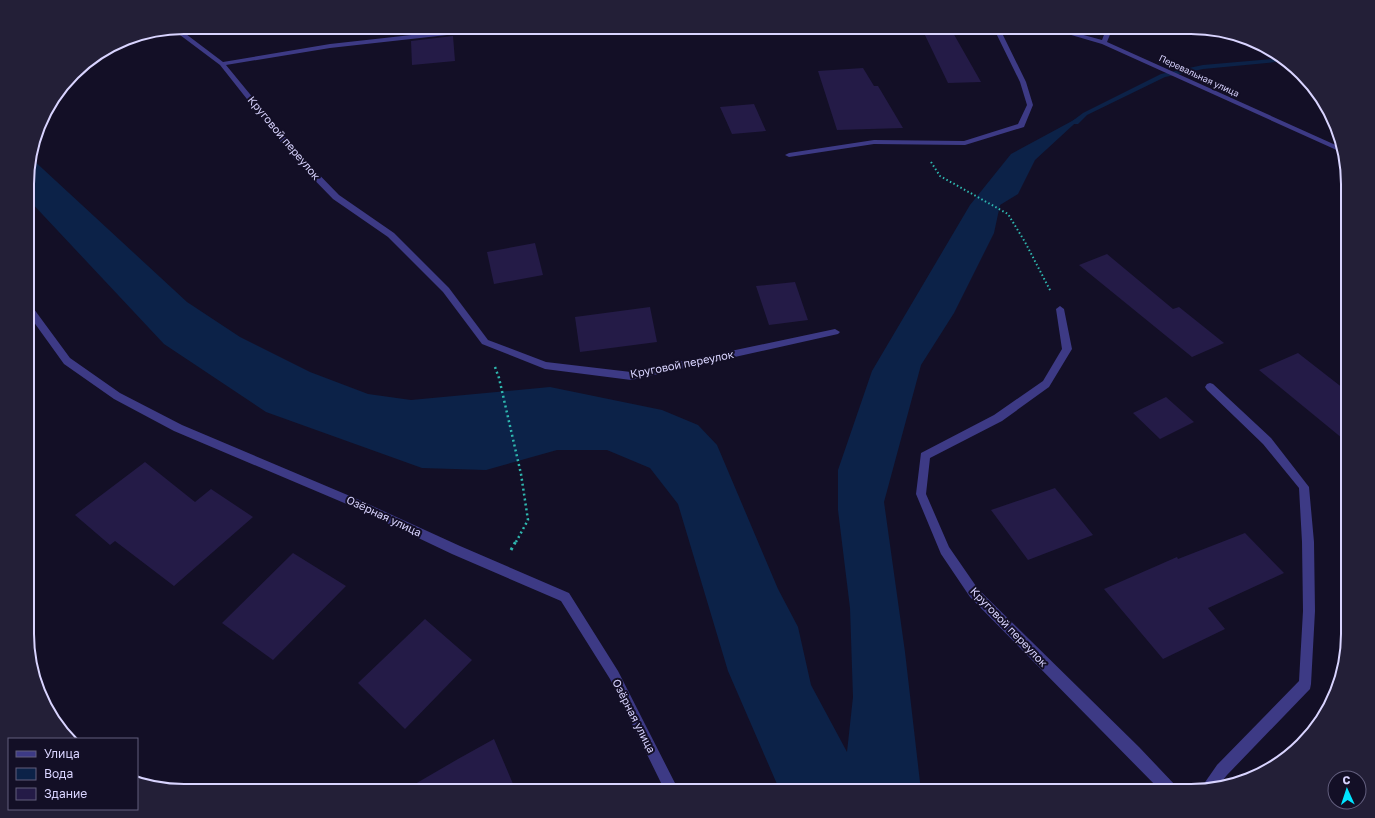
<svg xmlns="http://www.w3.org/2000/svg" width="1375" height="818" font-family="'Golos Text',sans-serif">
  <rect width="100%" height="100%" fill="#130f26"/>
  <path fill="#0c2248" d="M1085,114l-50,46 -17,34 -18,11 -6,28 -40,80 -33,52 -37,137 21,150 16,139h-141l-52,-120 -50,-167 -28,-36 -43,-18h-50l-71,20 -64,-2 -156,-56 -102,-68 -136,-145v-35l2,-7 157,145 53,35 70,35 58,22 43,6 139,-13 112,23 36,15 19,20 61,144 20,38 13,58 36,67 6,-55 -3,-89 -12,-98v-40l34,-99 98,-166 41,-51z"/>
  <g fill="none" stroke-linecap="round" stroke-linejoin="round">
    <path fill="#0c2248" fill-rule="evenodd" d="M1283,58l4,3 -84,8 -38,8 -78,38 -9,9h-6l-1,-2 12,-9 78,-39 42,-9z"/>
  </g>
  <path fill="#241b47" d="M410,27h42l1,2 -43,5z
    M923,31h29l29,51 -33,1z
    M453,36l2,25 -43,4 -1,-24z
    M863,68l11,18h4l25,42 -66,2 -19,-59z
    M754,104l12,27 -34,3 -12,-27z
    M535,243l8,32 -49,9 -7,-32z
    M1107,254l66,55 6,-2 45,36 -32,14 -113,-92z
    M795,282l13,38 -39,5 -13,-39z
    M650,307l7,35 -77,10 -5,-35z
    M1298,353l50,39v51l-89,-73z
    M1166,397l28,25 -34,17 -27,-26z
    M145,462l50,40 16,-13 42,28 -79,69 -59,-45 -5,4 -35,-30z
    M1055,488l38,47 -65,25 -37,-50z
    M1245,533l39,40 -76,35 17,21 -62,30 -59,-70 73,-32 1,2z
    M293,553l53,33 -73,74 -51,-37z
    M425,619l47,41 -67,69 -47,-46z
    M494,739l22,52h-113l55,-32z"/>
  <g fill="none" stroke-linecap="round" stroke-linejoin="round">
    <path stroke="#2fb8b0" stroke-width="2" stroke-dasharray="1.5 2.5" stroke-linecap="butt" d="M931,162l9,14 68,38 17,28 26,50"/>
    <path stroke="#2fb8b0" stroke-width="2.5" stroke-dasharray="2 3" stroke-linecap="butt" d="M495,367l4,11 22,96 7,46 -12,22"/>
    <path stroke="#2fb8b0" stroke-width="3" stroke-dasharray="2.5 4" stroke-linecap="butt" d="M511,550l5,-9"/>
    <path fill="#3d3a85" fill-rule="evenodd" d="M484,27h20l-3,2 -171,19 -104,17 75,91 38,39 55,38 55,55 39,52 58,22 85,10 204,-43 5,3 -2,2 -207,46 -86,-11 -63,-25 -39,-52 -55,-55 -55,-38 -38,-39 -75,-95 -48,-36 6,-1 45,34 107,-18z
      M995,27h6v4l25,51 7,23 -9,22 -59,18 -91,-1 -85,13 -4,-2 4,-2 85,-13 90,1 54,-17 9,-19 -7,-23 -25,-51z
      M1044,27h10l48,13 5,-13h6l-6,15 233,105 1,5 -239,-108z
      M28,304l3,1 39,53 50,35 62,32 175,74 103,47 109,47 49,78 61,120h-14l-55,-112 -49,-78 -109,-47 -103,-49 -175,-74 -60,-32 -50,-35 -36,-50z
      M1060,306l4,3 8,40 -23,38 -47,34 -72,37 -4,36 23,53 29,42 161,158 37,39 2,5h-17l-191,-194 -29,-43 -25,-60 5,-41 73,-38 49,-34 19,-32 -6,-40z
      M1210,383l3,1 58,54 38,49 5,55 1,69 -4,73 -1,5 -83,86 -8,10 -17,5 -1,-2 16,-23 82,-84 4,-70 -1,-69 -3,-54 -36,-44 -56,-54 -2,-3 2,-3z"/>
  </g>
  <g text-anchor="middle" stroke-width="4" stroke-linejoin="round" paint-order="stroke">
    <g font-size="9" fill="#d9d4ff" stroke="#130f26">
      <text transform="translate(1199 76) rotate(25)" y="3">Перевальная улица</text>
    </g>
    <g font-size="11" fill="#d9d4ff" stroke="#130f26">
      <text transform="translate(284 138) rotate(50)" y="4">Круговой переулок</text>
      <text transform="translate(682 364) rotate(-11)" y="4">Круговой переулок</text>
      <text transform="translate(384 516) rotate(25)" y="4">Озёрная улица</text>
      <text transform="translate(1009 627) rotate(46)" y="4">Круговой переулок</text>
      <text transform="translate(634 716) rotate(63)" y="4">Озёрная улица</text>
    </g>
  </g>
  <path d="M0 0H1375V818H0ZM184 34H1191A150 150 0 0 1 1341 184V634A150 150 0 0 1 1191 784H184A150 150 0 0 1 34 634V184A150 150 0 0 1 184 34Z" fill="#231f37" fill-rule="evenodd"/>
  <path fill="none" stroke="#d9d4ff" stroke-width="2" d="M184 34H1191A150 150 0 0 1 1341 184V634A150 150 0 0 1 1191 784H184A150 150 0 0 1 34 634V184A150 150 0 0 1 184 34Z"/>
  <rect x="8" y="738" width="130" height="72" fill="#130f26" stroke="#625e7d"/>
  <rect x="16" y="751" width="20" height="6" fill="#3d3a85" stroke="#625e7d"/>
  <text x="44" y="758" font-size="12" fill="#d9d4ff">Улица</text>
  <rect x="16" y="768" width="20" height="12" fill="#0c2248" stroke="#625e7d"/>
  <text x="44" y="778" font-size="12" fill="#d9d4ff">Вода</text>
  <rect x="16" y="788" width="20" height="12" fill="#241b47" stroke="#625e7d"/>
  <text x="44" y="798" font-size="12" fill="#d9d4ff">Здание</text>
  <g transform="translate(1347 790) rotate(357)"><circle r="19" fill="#130f26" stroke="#625e7d"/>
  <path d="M0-3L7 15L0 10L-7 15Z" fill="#00e5ff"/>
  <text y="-6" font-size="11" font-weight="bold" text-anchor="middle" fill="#d9d4ff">С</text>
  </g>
</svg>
